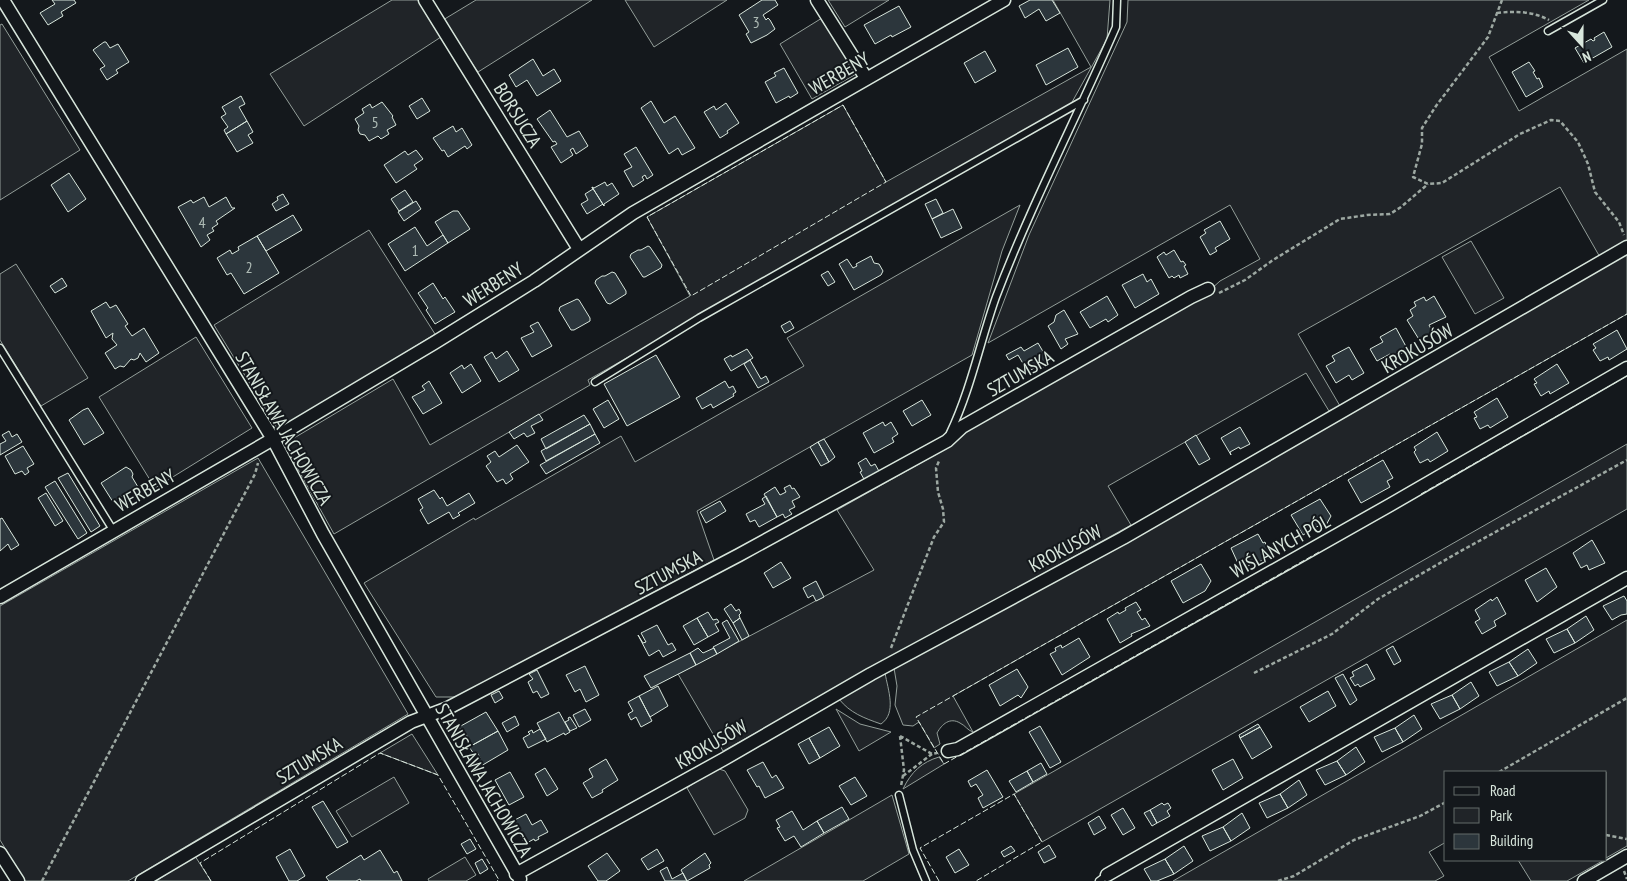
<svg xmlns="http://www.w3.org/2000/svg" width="1627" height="881" font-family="'PT Sans Narrow',sans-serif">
  <rect width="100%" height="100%" fill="#14181c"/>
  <path fill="#202428" stroke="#939e99" d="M392,0h26l23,37 -137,89 -34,-52z
    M476,0h116l-114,72 -35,-52z
    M625,0h102l-73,47z
    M828,0h61l-44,27z
    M1053,0h57l-3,39 -36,65 -483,276 2,5 -256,149 -50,-90 109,-65 37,66 260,-149 -43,-79 196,-112 43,77 205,-115z
    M1128,0h461l-100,57 30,54 108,-62v195l-26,15 -41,-72 -262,147 42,72 -11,5 -23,-38 -198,113 23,39 -408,226 -45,-77 196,-104 -37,-60 114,-64 17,-17 232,-130 20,-18 40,-22 -30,-54 -242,138 41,-108 98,-213z
    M822,18l36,55 -46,26 -32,-55z
    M2,24l78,126 -80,50v-175z
    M1020,205l-18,46 -30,104 -275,156 17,49 -257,137h-21l-72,-114 110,-65 1,2 146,-84 14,26 169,-96 -17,-28z
    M369,230l66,104 -156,97 -65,-106z
    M1471,241l33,57 -29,16 -33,-57z
    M1627,253v61l-674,382 20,36c-6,-2 -7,-6 -13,-9 -10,-6 -18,1 -23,10l3,11 -6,4 -15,-26 -6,4 -10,-1 -8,-20 2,-19 -3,-18 229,-126 414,-236z
    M16,264l72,114 -47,28 -41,-66v-66z
    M196,337l56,91 -97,60 -56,-91z
    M1627,444v65l-585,333 -28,-48z
    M258,458l150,256 -280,167h-103l-25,-41v-234z
    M1627,620v226l-21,12v-86h-160v70l-17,10 15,24 -9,5h-262z
    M885,673c3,17 12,40 -4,51 -17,-6 -31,-11 -42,-25z
    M836,709l24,15 31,8 -32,19z
    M412,734l26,41 -58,-22z
    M939,757l5,7 -41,25c8,-17 19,-27 36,-32z
    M716,768l9,3 23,39 -3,8 -31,17 -27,-47z
    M394,777l15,26 -57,34 -16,-26z
    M892,795l17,59 -46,27h-119z
    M195,856l16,25h-55z
    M465,857l11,18 -10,6h-37l-1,-2z
    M1518,860h86l-37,21h-36z"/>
  <path fill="#2c363c" stroke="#d8e6dc" d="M52,0h22l2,3 -15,9 2,4 -15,9 -8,-12 15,-9z
    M762,0h13l3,5 -15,10 3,5 2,-2 2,2 5,9 -8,6 -16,8 -5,-9 3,-2 -10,-17z
    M1030,0h22l8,13 -14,8 -7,-12 -14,9 -6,-12z
    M899,6l12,21 -19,10 -1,-2 -16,9 -11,-19z
    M1604,32l8,15 -28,16 -9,-15 16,-9 2,2 2,-1 -1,-2z
    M104,42h2l4,6 8,-4 11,18 -13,8 2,3 -11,7 -7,-11 5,-3 -12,-16z
    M1068,48l10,19 -32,18 -10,-20z
    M985,51l11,20 -21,12 -11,-20z
    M533,59l10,17 11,-7 7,12 -24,15 -10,-16 -11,7 -7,-12z
    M1529,62l6,9 -2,1 4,7 2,-1 4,9 -17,10 -14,-25z
    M784,68l14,25 -8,5 -1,-2 -13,7 -11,-21 11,-6 -2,-3z
    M241,96l4,8 -6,3 8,14 -21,13 -2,-4 4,-3 -7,-10 5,-3 -4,-7z
    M422,98l8,13 -13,8 -8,-13z
    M651,101l13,22 11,-7 20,32 -13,7 -4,-7 -9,6 -28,-46z
    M382,102l11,14 -1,1 4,8 -9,5 2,4 -8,5 -3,-3 -9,5 -4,-6 -5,-1 -2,-4 1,-4 -4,-7 9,-6 -2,-4 8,-5 2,4z
    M726,103l13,20 -12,8 1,2 -8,5 -16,-26 10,-6 2,4z
    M550,110l17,27 12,-6 9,15 -12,8 -3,-6 -3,2 3,5 -12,8 -10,-16 6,-3 -2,-3 -2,1 -16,-23z
    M247,121l6,11 -5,3 5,8 -16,9 -11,-18z
    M453,126l3,6 6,-4 10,17 -5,4 -2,-3 -17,11 -4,-7 -2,1 -9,-13z
    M636,147l17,28 -6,4 -2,-4 -3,2 2,3 -11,7 -9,-16 8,-4 -8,-13z
    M416,150l7,9 -9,6 3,4 -21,14 -12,-18 21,-14 3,4z
    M69,173l17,26 -18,13 -17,-27z
    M605,182l2,4 5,-3 7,11 -15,10v2l-12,-19 2,1z
    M592,187l12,19 -1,-2 -16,10 -6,-10 7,-4 -3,-6 8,-5z
    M405,190l8,12 -14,9 -8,-12z
    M283,194l6,10 -13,7 -4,-7 6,-4 -1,-3z
    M204,197l5,10 17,-10 6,11h3l-19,13 2,3 -6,4 2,3 -7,4 3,5 -9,7 -23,-40 13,-7 2,3z
    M936,199l7,14 -11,6 -7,-15z
    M416,201l5,8 -17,12 -6,-9z
    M953,209l9,19 -21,10 -9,-19z
    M453,211h5l12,18 -22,14 -13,-21z
    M293,215l9,15 -36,21 -9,-15z
    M1220,221l10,18 -15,9 2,3 -7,4 -10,-18 6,-4 -2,-3z
    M415,227l12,19 16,-11 5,8 -43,28 -17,-27z
    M257,236l22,37 -35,21 -13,-21 -4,2 -10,-17 13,-8 2,4 7,-4 -1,-3z
    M648,246l2,1 12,18 -1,3 -16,9h-2l-13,-20 1,-3 7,-4h3z
    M1174,250l7,12 2,-1 3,4 -2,1 4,8 -8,4 -1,-3 -5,3 -2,-2 -3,2 -12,-21 7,-5 2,3z
    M871,256l3,7 5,1 4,7 -2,4 -27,15 -15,-26 8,-5 6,9 4,-2 -1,-2z
    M828,271l7,11 -7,4 -7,-11z
    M612,272l3,1 11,18v3l-16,10 -3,-1 -12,-20 1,-3 6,-4h3z
    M1143,274l4,8 4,-3 8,15 -24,14 -13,-23z
    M62,278l5,8 -12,7 -5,-7z
    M433,283l10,16 2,-2 10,15 -20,12 -9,-14 2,-2 -10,-15z
    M1107,296l11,19 -10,7 -2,-3 -16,9 -10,-16z
    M1434,296l12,21 -17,8 4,8 -13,8 -13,-21 6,-4 -3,-6 6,-4 -2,-4 10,-5 2,4z
    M577,299l2,1 11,18v3l-16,9h-3l-12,-20 1,-3z
    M106,302l4,6 6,-3 12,19 -3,2 7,10 12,-8 15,25 -13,9 -6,-9 -2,5 -4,2 -3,-1 -7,8 -4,-1 -5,3 -10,-16 12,-8 -5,-6 1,-6 -7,5 -15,-27z
    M1064,310l14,24 -13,5 3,5 -7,5 -13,-23 6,-4 2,-7z
    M790,321l4,7 -9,5 -4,-7z
    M538,322l14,24 -20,11 -11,-19 13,-6 -4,-6z
    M1396,328l13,24 -4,2 -1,-2 -7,4 1,2 -4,2 -4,-6 -13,7 -7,-12 13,-7 -3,-5z
    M1617,330l10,19 -18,11 -1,-3 -8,4 -7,-11 3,-2 -3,-4z
    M1038,343l10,17 -6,4 2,3 -5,3 -2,-4 -9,6 -10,-17 -9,5 -3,-5 15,-8 3,4z
    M1349,347l15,26 -12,7 -3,-5 -13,8 -10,-17 9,-5 -3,-5z
    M747,349l6,9 -22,13 -7,-12 7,-4 1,2z
    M507,351l12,19 -20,12 -15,-25 8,-5 4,7z
    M656,355l24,42 -53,29 -23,-42z
    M750,360l11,19 5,-3 3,6 -11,6 -14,-24z
    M471,364l10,17 -19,12 -12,-20 12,-8 2,4z
    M1557,364l12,19 -19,11 -1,-3 -8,5 -7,-12 3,-1 -3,-4z
    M429,381l13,22 -19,11 -11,-17 13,-7 -3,-4z
    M725,381l4,7 4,-2 3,6 -3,2 1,2 -21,12 -2,-4 -9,5 -6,-11z
    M1497,398l11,19 -18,11 -2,-3 -8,4 -6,-11 3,-1 -3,-5z
    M608,400l11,19 -15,9 -11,-19z
    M922,400l9,15 -19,11 -9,-15z
    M88,408l16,25 -20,12 -15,-25 14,-10z
    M539,414l4,6 -12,6 4,7 -8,4 -3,-4 -10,6 -5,-7z
    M584,415l6,9 -44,25 -5,-10z
    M883,422l2,4 6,-4 7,12 -6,4 2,4 -20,11 -11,-20z
    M590,424l5,10 -49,27 -5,-10z
    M1240,427l10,17 -10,5 -1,-2 -9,5 1,3 -10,-17z
    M9,431l3,6 5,-3 5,8 -22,13v-11l6,-3 -4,-6z
    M1437,432l11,19 -18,11 -2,-3 -8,4 -6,-11 2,-2 -2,-3z
    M595,434l5,9 -54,31 -6,-9z
    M1196,435l14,24 -11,6 -14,-23z
    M824,439l11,18 -6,5 -11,-20z
    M818,442l11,20 -8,4 -11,-19z
    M517,445l12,17 -19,12 3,5 -7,5 -3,-5 -6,3 -11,-16 5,-4 -4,-6 8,-5 4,6z
    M23,446l11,18 -7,4 2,4 -4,3 -3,-4 -7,3 -10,-18z
    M866,458l5,8 4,-2 5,9 -15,8 -5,-9 2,-1 -4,-8z
    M1383,460l10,18 -6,3 3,6 -29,16 -13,-23z
    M126,467l5,3 2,4 -1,3 6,10 -25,15 -12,-19z
    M68,473l32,53 -9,6 -33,-54z
    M55,481l32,52 -9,6 -33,-52z
    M790,485l2,4 2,-1 6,9 -8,4 3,6 -6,3 3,4 -7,4 -2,-4 -6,3 -13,-23 11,-7 5,8 6,-3 -2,-4z
    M434,490l6,9 2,-2 5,9 22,-13 6,10 -17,10 2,2 -7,4 -4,-7 -21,12 -8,-14 3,-2 -5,-9z
    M46,493l17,28 -8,5 -17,-28z
    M766,496l11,21 -18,10 -4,-7 -5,2 -4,-8 19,-10 -3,-5z
    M1320,499l11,17 -6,11 -5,-2 -17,10 -12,-20z
    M720,501l6,10 -20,12 -6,-11z
    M2,518l17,27 -8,5 -3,-6 -8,7v-32z
    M1258,534l5,9 2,-1 5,14 -11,6 -1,-2 -17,10 -10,-22z
    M1592,540l13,23 -16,7 -2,-5 -6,3 -8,-15z
    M781,562l10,16 -18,10 -9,-15z
    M1201,564l10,17 -6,10 -22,12 -12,-22z
    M1546,568l11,19 -20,15 -12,-22z
    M816,581l8,16 -8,4 -3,-6 -5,3 -5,-10z
    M1624,596l3,5v13l-6,1 -9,5 -9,-14z
    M1497,597l9,17 -12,7 2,5 -14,8 -7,-12 5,-3 -5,-9 16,-11 1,2z
    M1136,602l5,8 -4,2 5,8 3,-2 5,8 -19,8 1,2 -12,7 -13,-24 11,-7 1,2 7,-4 -1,-2z
    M731,604l5,7 3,-2 2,4 -2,2 1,3 -7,5 -9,-14z
    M708,612l5,8 4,-1 2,3 -4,2 4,7 -11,6 -11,-19z
    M1586,616l8,14 -19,13 -8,-14z
    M697,618l11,19 -14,8 -11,-19z
    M740,618l9,18 -7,4 -9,-17z
    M727,620l12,21 -22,13 -4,-7 17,-9 -8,-15z
    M657,625l11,20 4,-2 4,7 -13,7 -4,-7 -10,6 -11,-21 5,8 3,-1 -5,-9z
    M1567,629l8,14 -21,10 -8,-14z
    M1079,638l11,19 -28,18 -12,-21 6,-3 -1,-3 6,-3 1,3z
    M1393,646l8,15 -7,4 -8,-15z
    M698,648l5,5 11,-5 3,6 -21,11 -6,-12z
    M1528,649l9,14 -19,13 -9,-14z
    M690,653l6,12 -45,23 -7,-12z
    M1509,662l9,14 -21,10 -8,-14z
    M1367,664l8,15 -15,8 -2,-3 -3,2 -5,-8 4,-2 -2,-4z
    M585,666l14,29 -13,7 -6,-13 -5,3 -9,-17z
    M1017,669l11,18 -7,11 -3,-3 -18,11 -11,-21z
    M537,670l12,24 -8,4 -4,-7 -4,2 -5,-11 5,-3 -4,-5z
    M1343,674l14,26 -7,5 -15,-27z
    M1471,682l8,14 -19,13 -8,-14z
    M658,686l10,20 -18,11 -11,-21z
    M499,691l4,7 -8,5 -4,-8z
    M1328,691l8,15 -27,16 -9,-15z
    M1452,695l8,14 -20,10 -9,-15z
    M639,696l13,25 -11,6 -5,-10 -5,3 -3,-6 5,-3 -5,-9z
    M585,709l6,11 -12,7 -6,-12z
    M486,712l12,19 -29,16 -3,-7 3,-1 -4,-6 -2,2 -4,-8z
    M559,712l11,20 -5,3 -1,-2 -17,9 -10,-19z
    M1414,715l8,14 -19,13 -8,-14z
    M515,716l4,9 -12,7 -5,-9z
    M570,717l7,11 -7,3 -5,-9 4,-2 -1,-2z
    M1258,724l2,3 -20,11 -1,-3z
    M1040,726l21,36 -11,6 -21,-36z
    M829,727l11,19 -20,12 -11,-20z
    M1260,727l12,20 -20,12 -12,-21z
    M1395,728l8,14 -21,10 -8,-15z
    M540,729l6,10 -18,9 -5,-10 7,-4 -2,-2 4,-2 1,3z
    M498,731l10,19 -27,16 -4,-7 3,-1 -3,-6 -3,2 -5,-7z
    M809,738l11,20 -11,6 -11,-20z
    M1356,747l9,15 -19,13 -9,-14z
    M606,759l12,21 -16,10 1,2 -11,6 -9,-15 10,-6 -4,-8z
    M1233,759l10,19 -20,12 -11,-20z
    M1337,761l9,14 -21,10 -9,-15z
    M763,762l9,16 4,-3 8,13 -19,10 -6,-12 -2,1 -10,-17z
    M1041,763l6,11 -14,8 -6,-11z
    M545,768l13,21 -11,7 -12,-22z
    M987,770l16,27 -20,11 -5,-10 5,-3 -7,-11 -5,3 -3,-6z
    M1027,771l6,11 -17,10 -7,-11z
    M510,772l14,25 -15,8 -14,-25z
    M855,777l12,19 -16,9 -12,-19z
    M1299,780l8,15 -19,13 -8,-14z
    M1280,794l8,14 -21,10 -8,-15z
    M323,801l25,41 -11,6 -25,-41z
    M1162,803l2,2 4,-2 3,5 -4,3 3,5 -13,7 -7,-13z
    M842,807l7,12 -25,14 -7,-12z
    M1123,808l12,20 -12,7 -12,-20z
    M1150,810l7,13 -5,3 -8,-13z
    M792,811l11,19 14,-9 7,12 -23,14 -7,-11 -9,5 -8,-13 3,-1 -4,-7z
    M1242,813l8,15 -19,13 -8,-14z
    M526,814l6,11 9,-5 7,12 -10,5 1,2 -4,2 -1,-2 -9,5 -12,-23z
    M1099,816l7,12 -12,7 -6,-12z
    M1223,827l8,14 -21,10 -8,-15z
    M470,839l6,10 -9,5 -6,-10z
    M1049,845l7,12 -12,6 -6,-11z
    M1011,846l4,5 -11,6 -3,-5z
    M1184,846l9,15 -19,13 -9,-15z
    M290,849l15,27 -8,5h-8l-13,-24z
    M657,849l7,12 -16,9 -7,-11z
    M959,849l10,16 -14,8 -9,-16z
    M380,850l14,23 3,-2 5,10h-41l-1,-2 -4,2h-27l-3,-4 35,-22 3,5z
    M607,853l13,18 -14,10h-8l-10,-15z
    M705,853l6,10 -2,2 1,3 -23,13 -6,-11z
    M482,859l6,10 -8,5 -5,-11z
    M1165,859l9,15 -17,7h-6l-7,-12z
    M667,867l5,12 11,-6 4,8h-22l-5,-10z"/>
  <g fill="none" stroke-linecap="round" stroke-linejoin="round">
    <defs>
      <path id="lane" d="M1548,31l55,-31
        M0,348l113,182
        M595,382l104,-64 385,-218
        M950,433c21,-44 30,-91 46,-136 35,-92 81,-180 120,-270l1,-27
        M899,795l14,55 13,31
        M1099,881l8,-6"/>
      <path id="street" d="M3,0l270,439 50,95 197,345
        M425,0l154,249
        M817,0l49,78
        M0,597l273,-158 161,-96 100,-62 99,-68 371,-213
        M948,751l10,-2 432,-244 237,-137
        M0,853l18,28
        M516,874l208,-115 147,-85 252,-136 504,-291
        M1107,875l520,-297
        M142,881l269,-159 37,-14 291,-153 208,-114 15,-14 229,-130 17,-8
        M1584,881l43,-25"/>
    </defs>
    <use href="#lane" stroke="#d8e6dc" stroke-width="9"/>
    <use href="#street" stroke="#d8e6dc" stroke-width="15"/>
    <path stroke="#9da8a2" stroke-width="2.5" stroke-dasharray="4 2.5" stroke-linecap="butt" d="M1502,0l-14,37 -52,69 -14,22v16l-9,33 15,7 14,-1 78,-49 31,-14 9,1 18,21 10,22 7,28 24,30 5,13
      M1497,13c18,-2 35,-2 52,7
      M1219,293l26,-13 28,-20 67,-41 27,-4 23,-1 11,-7 27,-23
      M891,648l43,-111 10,-15 -1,-13 -5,-17 -2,-24 3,-7
      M1254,673l78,-39 46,-35 81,-47 168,-92
      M900,736l4,34 -3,16
      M900,736l32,18 5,-1
      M1499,772l128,-74
      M903,776l29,-22
      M1606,835l21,4
      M1624,871l3,8
      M42,881l213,-407 3,-11
      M1278,881l16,-5 60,-36 66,-24 26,-14"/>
    <use href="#lane" stroke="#14181c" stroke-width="6"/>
    <use href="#street" stroke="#14181c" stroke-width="12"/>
    <path stroke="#d8e6dc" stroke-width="1" stroke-dasharray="6 2.5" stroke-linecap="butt" d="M843,105l43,77 -195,114 -44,-79z
      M1421,494l206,-118
      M1319,552l-375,212 -28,-47 711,-403
      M211,881l-11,-18 180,-110 58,22 61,105 -2,1
      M939,881l-19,-33 94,-54 28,48 -66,39"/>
  </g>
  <g text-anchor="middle" stroke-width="4" stroke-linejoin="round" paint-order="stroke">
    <g font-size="16" fill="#adbab4">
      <text x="756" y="28">3</text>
      <text x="375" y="128">5</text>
      <text x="202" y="228">4</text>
      <text x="415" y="256">1</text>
      <text x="249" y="273">2</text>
    </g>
    <g font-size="19" fill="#d8e6dc" stroke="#14181c">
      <text transform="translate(839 73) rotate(-30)" y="7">WERBENY</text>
      <text transform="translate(518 115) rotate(58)" y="7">BORSUCZA</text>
      <text transform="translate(493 284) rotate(-32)" y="7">WERBENY</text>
      <text transform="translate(1417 348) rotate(-30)" y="7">KROKUSÓW</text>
      <text transform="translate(1020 373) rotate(-30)" y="7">SZTUMSKA</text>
      <text transform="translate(284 428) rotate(60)" y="7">STANISŁAWA JACHOWICZA</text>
      <text transform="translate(145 490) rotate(-30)" y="7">WERBENY</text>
      <text transform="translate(1280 546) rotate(-29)" y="7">WIŚLANYCH PÓL</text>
      <text transform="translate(1065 548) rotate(-28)" y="7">KROKUSÓW</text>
      <text transform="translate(668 572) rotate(-28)" y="7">SZTUMSKA</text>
      <text transform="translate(711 744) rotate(-30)" y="7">KROKUSÓW</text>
      <text transform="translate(309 760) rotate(-31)" y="7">SZTUMSKA</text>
      <text transform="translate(484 780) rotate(60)" y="7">STANISŁAWA JACHOWICZA</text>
    </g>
  </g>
  <rect x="1444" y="771" width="162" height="90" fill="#14181c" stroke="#626a69"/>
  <rect x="1454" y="787" width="25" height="8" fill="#14181c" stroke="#626a69"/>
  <text x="1490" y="796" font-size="15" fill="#d8e6dc">Road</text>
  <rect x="1454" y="808" width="25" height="15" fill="#202428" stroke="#626a69"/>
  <text x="1490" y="821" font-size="15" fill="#d8e6dc">Park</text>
  <rect x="1454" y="834" width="25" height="15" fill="#2c363c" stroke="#626a69"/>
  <text x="1490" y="846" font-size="15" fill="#d8e6dc">Building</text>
  <g transform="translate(1582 45) rotate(159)" stroke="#14181c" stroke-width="4" paint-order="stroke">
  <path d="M0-4L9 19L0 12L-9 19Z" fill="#d8e6dc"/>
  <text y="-8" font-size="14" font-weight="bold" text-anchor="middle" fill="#d8e6dc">N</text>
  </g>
</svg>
